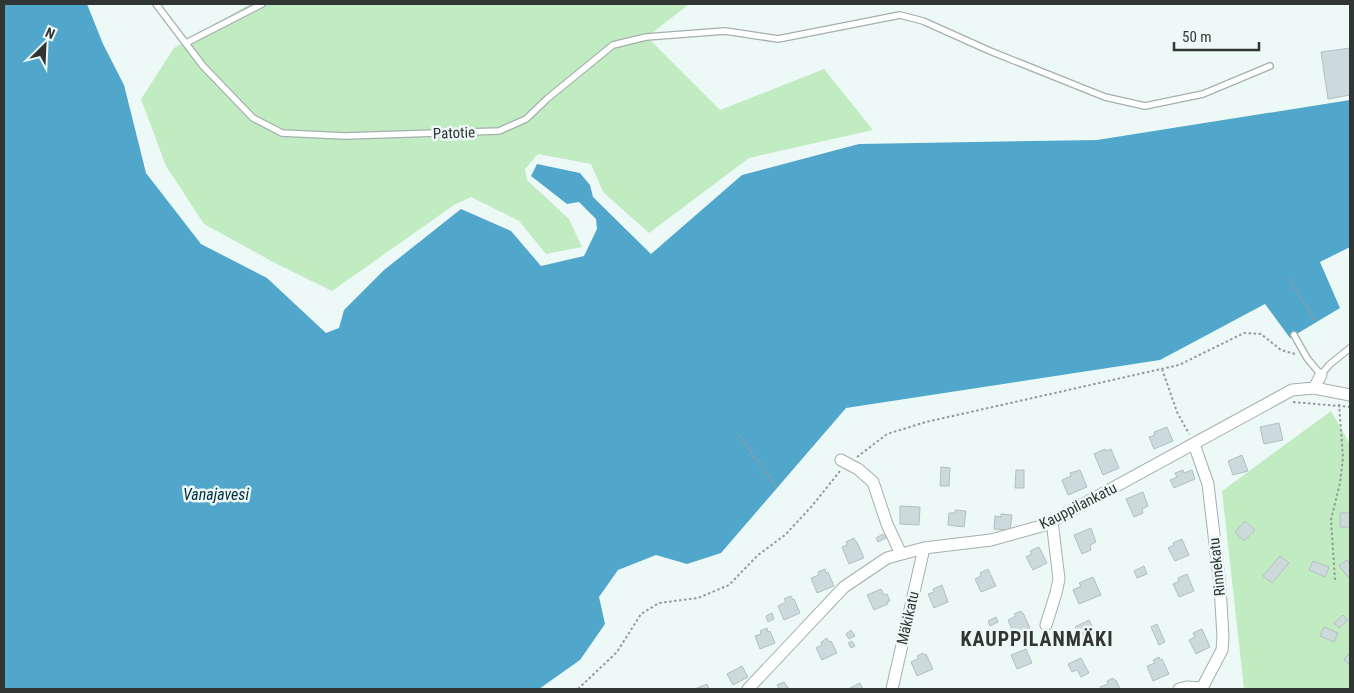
<svg xmlns="http://www.w3.org/2000/svg" width="1354" height="693" font-family="'Roboto Condensed',sans-serif">
  <rect width="100%" height="100%" fill="#edf9f7"/>
  <path fill="#c1ebc0" d="M250,4h439l-42,33 73,73 104,-41 49,61 -124,28 -100,75 -46,-41 -12,-28 -53,-10 -13,15 2,11 42,39 13,28 -36,7 -27,-33 -48,-24 -17,8 -122,86 -57,-28 -71,-39 -38,-58 -25,-67 33,-51z
    M1331,411l19,33v245h-106l-22,-198z"/>
  <path fill="#51a7cb" d="M4,4h83l16,40 21,41 22,88 55,71 66,34 59,55 13,-5 5,-18 40,-40 77,-61 50,22 30,35 43,-10 13,-27 -1,-10 -17,-17 -12,2 -36,-28 6,-12 43,9 10,12 3,12 58,57 91,-79 117,-31 238,-4 253,-40v147l-30,15 20,46 -50,30 -25,-34 -105,56 -314,48 -125,145 -34,11 -31,-9 -38,15 -19,27 6,27 -25,36 -41,29h-535z"/>
  <path fill="#cddadc" stroke="#b3bfc1" d="M1350,48v47l-22,4 -7,-47z
    M1279,423l4,17 -19,4 -4,-17z
    M1167,427l6,14 -19,8 -5,-12 6,-2 -1,-3z
    M1105,449l1,2 5,-2 8,19 -16,7 -9,-21z
    M1242,455l6,16 -15,4 -5,-14z
    M941,467l9,1 -1,18h-9z
    M1016,470h8v18h-9z
    M1080,470l7,17 -19,8 -6,-15 9,-4 -1,-3z
    M1183,470l1,3 8,-3 3,9 -21,9 -4,-8 7,-3 -2,-4z
    M1143,492l5,14 -6,3 1,4 -9,4 -8,-18z
    M900,506l20,1 -1,18 -19,-1z
    M955,510l11,1 -2,16 -16,-2 1,-12h6z
    M1340,513h10v14h-10z
    M1001,514l11,1 -2,15 -16,-1 1,-13 6,1z
    M1245,521l10,9 -11,11 -9,-9z
    M1091,528l5,14 -6,3 1,5 -9,4 -8,-19z
    M883,534l3,4 -8,4 -2,-4z
    M854,538l2,4h1l7,16 -15,6 -7,-17 5,-2 -1,-3z
    M1182,539l7,16 -14,6 -7,-13 6,-3 -1,-2z
    M1039,547l8,16 -14,7 -7,-13 6,-3 -2,-3z
    M1280,556l9,7 -17,20 -9,-7z
    M1347,560l3,4v15l-11,-13z
    M1313,561l16,6 -4,10 -16,-7z
    M1144,566l3,8 -10,4 -3,-7z
    M825,569l1,4 2,-1 6,14 -17,7 -6,-15 8,-3 -1,-3z
    M988,569l8,17 -15,6 -6,-13 6,-3 -1,-3z
    M1187,574l7,17 -15,6 -6,-13 6,-3 -1,-3z
    M1093,577l8,18 -22,9 -6,-14 8,-4 -2,-3z
    M942,585l6,17 -14,6 -6,-14 6,-2 -1,-3z
    M881,589l3,6 3,-1 3,7 -3,1 1,2 -14,6 -7,-15z
    M791,596l2,4 1,-1 6,14 -16,7 -6,-14 8,-4 -2,-3z
    M1021,611l1,2h1l7,15 -16,6 -6,-14 8,-4 -2,-2z
    M772,613l2,6 -6,3 -2,-6z
    M1343,615l5,5 -9,8 -5,-5z
    M996,617l2,5 -8,4 -2,-5z
    M1089,620l7,13 -15,7 -6,-13z
    M1157,624l8,18 -6,3 -8,-18z
    M1324,627l14,6 -4,9 -14,-6z
    M767,628l1,4 2,-1 5,12 -15,6 -5,-13 6,-2 -1,-3z
    M1202,629l8,18 -14,7 -7,-14 6,-3 -2,-4z
    M851,630l4,6 -6,3 -3,-5z
    M827,638l2,4 2,-1 6,12 -15,7 -6,-12 6,-3 -1,-3z
    M852,641l3,5 -4,2 -3,-5z
    M1026,649l6,14 -15,6 -6,-14z
    M1350,652v13l-6,-5z
    M923,653l1,2 2,-1 7,15 -16,7 -6,-14 8,-4 -2,-2z
    M1159,657l1,3 2,-1 7,15 -16,7 -6,-15 8,-3 -2,-3z
    M1081,658l8,15 -8,4 -4,-7 -5,2 -4,-8z
    M742,666l6,11 -15,8 -6,-11z
    M1113,678l1,2h2l4,9h-19l-1,-2 8,-3 -1,-3z
    M784,682l5,7h-14l4,-1 -2,-3z
    M860,683l3,6h-12l-1,-1z
    M707,684l2,5h-14z"/>
  <g fill="none" stroke-linecap="round" stroke-linejoin="round">
    <defs>
      <path id="lane" d="M156,4l47,62 50,52 29,15 63,3 154,-5 27,-12 22,-21 65,-53 33,-8 79,-6 53,8 122,-24 23,6 67,30 115,46 40,9 58,-12 67,-28
        M186,43l76,-39
        M1294,335l13,23 14,17 8,-10 21,-17"/>
      <path id="street" d="M1314,388l7,-13
        M1194,444l14,40 12,102 3,51 -1,13 -20,38
        M841,460l17,9 15,13 14,42 14,30
        M1046,625l10,-32 3,-14 -7,-58
        M748,689l96,-102 43,-29 37,-10 67,-8 54,-15 247,-135 22,-2 36,7
        M892,689l32,-141
        M1179,689l8,-2 15,1"/>
    </defs>
    <use href="#lane" stroke="#a4b0ae" stroke-width="8"/>
    <use href="#street" stroke="#a4b0ae" stroke-width="13"/>
    <path stroke="#929b9a" stroke-width="2" stroke-dasharray="2.5 2.5" stroke-linecap="butt" d="M1290,279l26,43
      M1162,369l15,43 12,22
      M1293,402l57,5
      M739,435l38,53
      M857,457l30,-23 39,-12 253,-57 65,-32 17,1 20,16 14,4
      M1335,580l-4,-60 9,-37 3,-25 -4,-55
      M578,689l39,-37 24,-38 18,-11 39,-5 31,-13 29,-30 27,-20 27,-29 28,-35"/>
    <use href="#lane" stroke="#fff" stroke-width="5.5"/>
    <use href="#street" stroke="#fff" stroke-width="11"/>
  </g>
  <g text-anchor="middle" stroke-width="5" stroke-linejoin="round" paint-order="stroke">
    <g font-size="15" fill="#313635" stroke="#edf9f7">
      <text transform="translate(454 133) rotate(-2)" y="5">Patotie</text>
      <text transform="translate(1078 506) rotate(-27)" y="5">Kauppilankatu</text>
      <text transform="translate(1217 567) rotate(-96)" y="5">Rinnekatu</text>
      <text transform="translate(908 618) rotate(-77)" y="5">Mäkikatu</text>
    </g>
    <g font-size="16" font-style="italic" fill="#07303f" stroke="#edf9f7">
      <text x="216" y="500">Vanajavesi</text>
    </g>
    <g font-size="20" font-weight="bold" letter-spacing="1" fill="#313635" stroke="#edf9f7">
      <text x="1037" y="646">KAUPPILANMÄKI</text>
    </g>
  </g>
  <rect width="1354" height="693" fill="none" stroke="#313635" stroke-width="10"/>
  <g transform="translate(45 45) rotate(24)" stroke="#edf9f7" stroke-width="4" paint-order="stroke">
  <path d="M0-4L9 19L0 12L-9 19Z" fill="#313635"/>
  <text y="-8" font-size="14" font-weight="bold" text-anchor="middle" fill="#313635">N</text>
  </g>
  <path d="M1174 42v8h85v-8" fill="none" stroke="#313635" stroke-width="2.5"/>
  <text x="1182" y="42" font-size="15" fill="#313635" stroke="#edf9f7" stroke-width="4" paint-order="stroke">50 m</text>
</svg>
